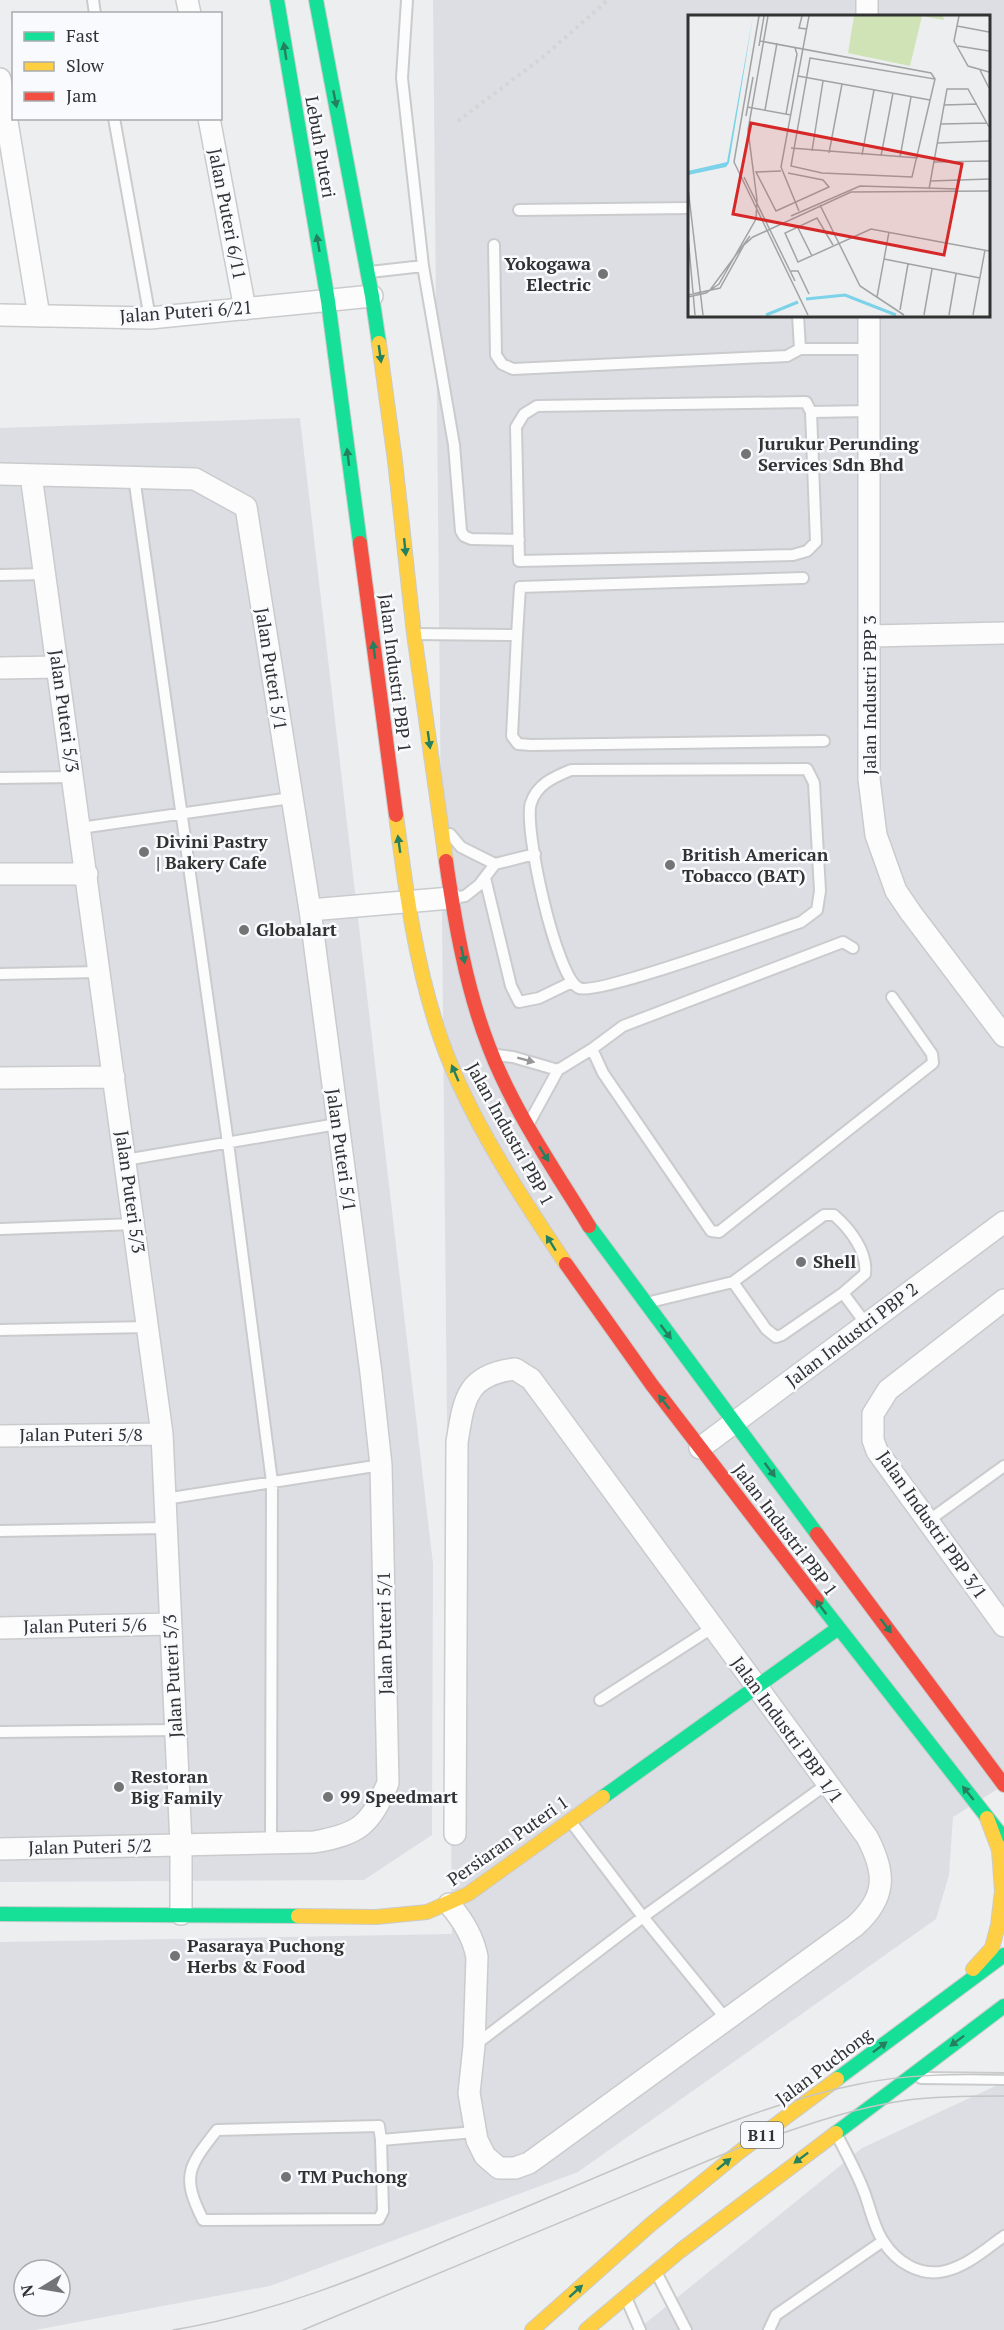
<svg xmlns="http://www.w3.org/2000/svg" width="1004" height="2330" font-family="'PT Serif',serif">
  <rect width="100%" height="100%" fill="#edeeef"/>
  <path fill="#dcdee4" fill-rule="evenodd" d="M433,0h571v1785l-51,32 -4,58 -13,44 -358,253 -308,114 -235,44h-35v-388l452,-8zM689,16h299v299h-299zM24,2270h36v36h-36z
    M300,418l133,1146 -1,271 -68,45 -364,2v-1454z
    M1004,2082v248h-367l225,-182z"/>
  <g fill="none" stroke-linecap="round" stroke-linejoin="round">
    <defs>
      <path id="lane" d="M93,0l2,14
        M407,0l-5,78 21,188 31,179 7,86 3,5 7,3 48,1
        M114,118l36,200
        M519,210l170,-2
        M494,245l2,110 6,9 11,5 274,-13 13,-7
        M370,272l53,-6
        M798,315l2,34h69
        M806,402l5,10 5,130 -9,9 -14,4 -274,6 -3,-134 8,-13 13,-8z
        M811,412l58,-1
        M134,477l94,666 44,339 -1,361
        M0,575l46,-1
        M414,634l103,1 -5,101 6,8 13,1 293,-4
        M517,635l3,-48 283,-9
        M807,769l7,14 6,108 -3,19 -16,12c-30,10 -204,74 -222,66 -23,-10 -56,-162 -48,-185 6,-19 23,-26 40,-33z
        M0,778l73,-1
        M80,828l211,-30
        M450,834l11,13 34,17
        M485,878l26,108 8,16 20,-4 33,-16
        M453,898l12,-2 14,-11 16,-21 40,-10
        M0,974l100,-2
        M592,1049l11,24 108,158 8,1 214,-169 -1,-9 -40,-57
        M496,1055l17,2 45,13
        M529,1123l29,-53 34,-21 31,-23 220,-84 10,6
        M125,1160l212,-36
        M0,1229l135,-5
        M843,1293l23,31
        M646,1303l87,-21 91,-67h10c16,14 34,37 31,59l-22,19 -61,42 -6,2 -10,-8 -33,-47
        M0,1330l148,-3
        M165,1499l216,-34
        M928,1521l76,-55
        M0,1531l165,-3
        M600,1700l112,-72
        M0,1732l175,-2
        M571,1822l72,95 83,102
        M475,2045l168,-128 184,-133
        M921,2078l83,1
        M837,2135c9,18 19,36 26,54 7,17 10,37 20,52 13,21 37,36 62,30 22,-5 41,-22 59,-35
        M381,2140l-2,-14 -162,4c-29,37 -36,46 -14,90l176,-1 4,-8 -2,-71 94,-8
        M657,2274l29,56
        M627,2300l13,30
        M769,2330l7,-15 107,-74"/>
      <path id="street" d="M187,0l3,14
        M867,0v16
        M0,79l39,237
        M209,118l36,191
        M0,315l150,3 222,-22
        M869,315v464l7,56 20,56 15,22 93,123
        M0,474l195,5 51,28 64,403 61,463 10,92 7,318c-18,42 -28,51 -74,59l-314,7
        M31,475l131,959 19,410v70
        M870,636l134,-3
        M0,668l58,-1
        M0,874h87
        M310,910l141,-12
        M0,1078l114,-1
        M1004,1300l-116,90 -15,24v26l4,11 127,175
        M0,1436l162,-2
        M700,1448l304,-226
        M0,1628l170,-4
        M449,1904c14,16 24,32 28,53l-3,89 -5,47 8,47 8,16 14,12h16l14,-5 326,-237c32,-29 31,-53 12,-89l-319,-435 -17,-23 -16,-10c-49,6 -51,30 -58,73l-2,392"/>
      <path id="fast" d="M277,0l51,301 32,242
        M316,0l56,296 7,47
        M589,1226l228,308
        M817,1600l184,235
        M603,1797l234,-168
        M0,1914l298,2
        M837,2079l167,-124
        M836,2133l168,-127"/>
      <path id="slow" d="M379,343l16,118 19,173 32,227
        M396,815c10,77 20,154 46,227 27,76 79,155 124,222
        M298,1916l78,1 51,-5 41,-18 135,-97
        M973,1969l19,-21 6,-23 4,-34 -3,-41 -12,-32
        M532,2330l118,-105 88,-72 99,-74
        M586,2330l94,-79 156,-118"/>
      <path id="jam" d="M360,543l36,272
        M446,861c9,62 20,127 43,186 24,63 65,122 100,179
        M566,1264l86,121 165,215
        M817,1534l187,251"/>
    </defs>
    <use href="#lane" stroke="#cacbcc" stroke-width="14"/>
    <use href="#street" stroke="#cacbcc" stroke-width="24"/>
    <use href="#fast" stroke="#cacbcc" stroke-width="16"/>
    <use href="#slow" stroke="#cacbcc" stroke-width="16"/>
    <use href="#jam" stroke="#cacbcc" stroke-width="16"/>
    <path stroke="#d4d4d5" stroke-width="4" stroke-dasharray="3 4.5" stroke-linecap="butt" d="M458,121l85,-64 65,-57"/>
    <use href="#lane" stroke="#fcfcfd" stroke-width="10"/>
    <use href="#street" stroke="#fcfcfd" stroke-width="21"/>
    <use href="#fast" stroke="#16e098" stroke-width="14"/>
    <use href="#slow" stroke="#ffcf43" stroke-width="14"/>
    <use href="#jam" stroke="#f24e42" stroke-width="14"/>
    <path stroke="#c4c5c5" stroke-width="1.5" d="M173,2330c97,-16 189,-53 279,-92 63,-26 126,-53 189,-80 70,-29 143,-59 218,-74 48,-10 96,-10 145,-9
      M303,2330l433,-181c56,-19 113,-41 172,-49 31,-4 64,-4 96,-4"/>
  </g>
  <defs><path id="oneway-solid" d="M-6-.8H1V-3.2L6.5 0L1 3.2V.8H-6Z" transform="scale(1.5)"/></defs>
  <g fill="#258060">
    <use href="#oneway-solid" transform="translate(285 51) rotate(-99)"/>
    <use href="#oneway-solid" transform="translate(335 99) rotate(79)"/>
    <use href="#oneway-solid" transform="translate(318 243) rotate(-100)"/>
    <use href="#oneway-solid" transform="translate(380 354) rotate(82)"/>
    <use href="#oneway-solid" transform="translate(348 457) rotate(-97)"/>
    <use href="#oneway-solid" transform="translate(405 547) rotate(84)"/>
    <use href="#oneway-solid" transform="translate(374 650) rotate(-97)"/>
    <use href="#oneway-solid" transform="translate(429 740) rotate(82)"/>
    <use href="#oneway-solid" transform="translate(399 844) rotate(-98)"/>
    <use href="#oneway-solid" transform="translate(463 955) rotate(78)"/>
    <use href="#oneway-solid" transform="translate(455 1073) rotate(-113)"/>
    <use href="#oneway-solid" transform="translate(544 1154) rotate(58)"/>
    <use href="#oneway-solid" transform="translate(551 1243) rotate(-122)"/>
    <use href="#oneway-solid" transform="translate(666 1332) rotate(53)"/>
    <use href="#oneway-solid" transform="translate(664 1402) rotate(-128)"/>
    <use href="#oneway-solid" transform="translate(770 1470) rotate(53)"/>
    <use href="#oneway-solid" transform="translate(821 1607) rotate(-127)"/>
    <use href="#oneway-solid" transform="translate(886 1626) rotate(53)"/>
    <use href="#oneway-solid" transform="translate(968 1793) rotate(-129)"/>
    <use href="#oneway-solid" transform="translate(957 2041) rotate(143)"/>
    <use href="#oneway-solid" transform="translate(880 2047) rotate(-37)"/>
    <use href="#oneway-solid" transform="translate(801 2158) rotate(143)"/>
    <use href="#oneway-solid" transform="translate(724 2164) rotate(-39)"/>
    <use href="#oneway-solid" transform="translate(576 2291) rotate(-42)"/>
  </g>
  <use fill="#979798" href="#oneway-solid" transform="translate(526 1060) rotate(15)"/>
  <g fill="#737475" stroke="#f9fafd" stroke-width="2">
    <circle cx="603" cy="274" r="6"/>
    <circle cx="746" cy="454" r="6"/>
    <circle cx="144" cy="852" r="6"/>
    <circle cx="670" cy="865" r="6"/>
    <circle cx="244" cy="930" r="6"/>
    <circle cx="801" cy="1262" r="6"/>
    <circle cx="119" cy="1787" r="6"/>
    <circle cx="328" cy="1797" r="6"/>
    <circle cx="175" cy="1956" r="6"/>
    <circle cx="286" cy="2177" r="6"/>
  </g>
  <g text-anchor="middle" stroke-width="5" stroke-linejoin="round" paint-order="stroke">
    <rect fill="#f9fafd" stroke="#6e6e70" stroke-width="1.5" x="741" y="2122" width="42" height="26" rx="4.5"/>
    <g font-size="16" font-weight="bold" fill="#323233">
      <text x="762" y="2141">B11</text>
    </g>
    <g font-size="18" fill="#323233" stroke="#f9fafd">
      <text transform="translate(320 147) rotate(80)" y="6">Lebuh Puteri</text>
      <text transform="translate(227 214) rotate(79)" y="6">Jalan Puteri 6/11</text>
      <text transform="translate(186 312) rotate(-4)" y="6">Jalan Puteri 6/21</text>
      <text transform="translate(271 669) rotate(81)" y="6">Jalan Puteri 5/1</text>
      <text transform="translate(395 673) rotate(83)" y="6">Jalan Industri PBP 1</text>
      <text transform="translate(870 695) rotate(-90)" y="6">Jalan Industri PBP 3</text>
      <text transform="translate(64 711) rotate(82)" y="6">Jalan Puteri 5/3</text>
      <text transform="translate(510 1134) rotate(61)" y="6">Jalan Industri PBP 1</text>
      <text transform="translate(341 1150) rotate(82)" y="6">Jalan Puteri 5/1</text>
      <text transform="translate(130 1192) rotate(82)" y="6">Jalan Puteri 5/3</text>
      <text transform="translate(852 1335) rotate(-37)" y="6">Jalan Industri PBP 2</text>
      <text x="81" y="1441">Jalan Puteri 5/8</text>
      <text transform="translate(932 1525) rotate(55)" y="6">Jalan Industri PBP 3/1</text>
      <text transform="translate(785 1530) rotate(53)" y="6">Jalan Industri PBP 1</text>
      <text transform="translate(85 1626) rotate(-1)" y="6">Jalan Puteri 5/6</text>
      <text transform="translate(385 1633) rotate(-91)" y="6">Jalan Puteri 5/1</text>
      <text transform="translate(173 1676) rotate(-93)" y="6">Jalan Puteri 5/3</text>
      <text transform="translate(787 1730) rotate(54)" y="6">Jalan Industri PBP 1/1</text>
      <text transform="translate(508 1841) rotate(-35)" y="6">Persiaran Puteri 1</text>
      <text transform="translate(90 1847) rotate(-1)" y="6">Jalan Puteri 5/2</text>
      <text transform="translate(824 2067) rotate(-37)" y="6">Jalan Puchong</text>
    </g>
    <g font-size="18" font-weight="bold" fill="#323233" stroke="#f9fafd" text-anchor="start">
      <text x="591" y="270" text-anchor="end">Yokogawa<tspan x="591" dy="21">Electric</tspan></text>
      <text x="758" y="450">Jurukur Perunding<tspan x="758" dy="21">Services Sdn Bhd</tspan></text>
      <text x="156" y="848">Divini Pastry<tspan x="156" dy="21">| Bakery Cafe</tspan></text>
      <text x="682" y="861">British American<tspan x="682" dy="21">Tobacco (BAT)</tspan></text>
      <text x="256" y="936">Globalart</text>
      <text x="813" y="1268">Shell</text>
      <text x="131" y="1783">Restoran<tspan x="131" dy="21">Big Family</tspan></text>
      <text x="340" y="1803">99 Speedmart</text>
      <text x="187" y="1952">Pasaraya Puchong<tspan x="187" dy="21">Herbs &amp; Food</tspan></text>
      <text x="298" y="2183">TM Puchong</text>
    </g>
  </g>
  <g transform="translate(688 15)">
    <rect width="302" height="302" fill="#edeeef"/>
    <path d="M166,1h89l1,4 -22,-4 -12,50 -62,-13z" fill="#d0e3b6"/>
    <path d="M65,1l-24,147 -3,4 -38,8v-4l39,-9z" fill="#7cd2e8"/>
    <path fill="none" stroke="#7cd2e8" stroke-width="3" d="M118,284l39,-4 51,20M78,300l32,-13"/>
    <path fill="none" stroke="#a2a3a4" stroke-width="1.5" d="M71,1l-25,146 74,153M114,1l-3,12 8,1M271,1l-5,25 14,25 21,6M269,11l32,6M72,26l171,32 4,6M71,31l5,-30M270,31l31,5M122,43l125,21 -23,98 -90,-4 -31,-7zM292,55l9,18M110,61l132,24M256,90l33,-1M59,92l44,8M77,95l12,-67M98,99l11,-60 -2,-6M58,101l7,-39M253,109l46,-1M249,128l52,-2M103,133l127,10M124,136l11,-70M141,138l13,-69M174,140l12,-65M193,141l12,-63M212,142l11,-60M245,147l56,-1M93,156l-25,1 20,39 53,-24 -6,-7 -35,-7M56,162l51,104M242,166l59,-2M0,173l15,127M241,174l18,-100h21l21,38M132,190l40,81 44,29M111,196l-18,-44 28,-151M103,201l69,-30 98,3M109,211l15,30M0,221l7,79M145,230l-16,-27 -32,15 13,29 73,-33 118,22M196,244l96,19M103,256h7l11,23M22,275l40,-54M0,280l32,-7 24,-43 9,-8 98,-45 138,-1M0,282l18,-4 13,-9 37,-65 1,-19 -9,-70 20,-114M189,282l12,-65M212,295l8,-46M236,300l8,-46M261,300l7,-41M285,300l12,-65"/>
    <path fill="#d62828" fill-opacity="0.15" stroke="#d62828" stroke-width="3" d="M63,108l211,41 -18,91 -211,-41z"/>
    <rect width="302" height="302" fill="none" stroke="#323233" stroke-width="3"/>
  </g>
  <rect x="12" y="12" width="210" height="108" fill="#f9fafd" stroke="#a9aaac" stroke-width="1.5"/>
  <rect x="24" y="32" width="30" height="9" fill="#16e098" stroke="#a9aaac" stroke-width="1.5"/>
  <text x="66" y="42" font-size="18" fill="#323233">Fast</text>
  <rect x="24" y="62" width="30" height="9" fill="#ffcf43" stroke="#a9aaac" stroke-width="1.5"/>
  <text x="66" y="72" font-size="18" fill="#323233">Slow</text>
  <rect x="24" y="92" width="30" height="9" fill="#f24e42" stroke="#a9aaac" stroke-width="1.5"/>
  <text x="66" y="102" font-size="18" fill="#323233">Jam</text>
  <g transform="translate(42 2288) rotate(259)"><circle r="28" fill="#f9fafd" stroke="#a9aaac" stroke-width="1.5"/>
  <path d="M0-4.5L10 22L0 15L-10 22Z" fill="#737475"/>
  <text y="-9" font-size="16" font-weight="bold" text-anchor="middle" fill="#323233">N</text>
  </g>
</svg>
